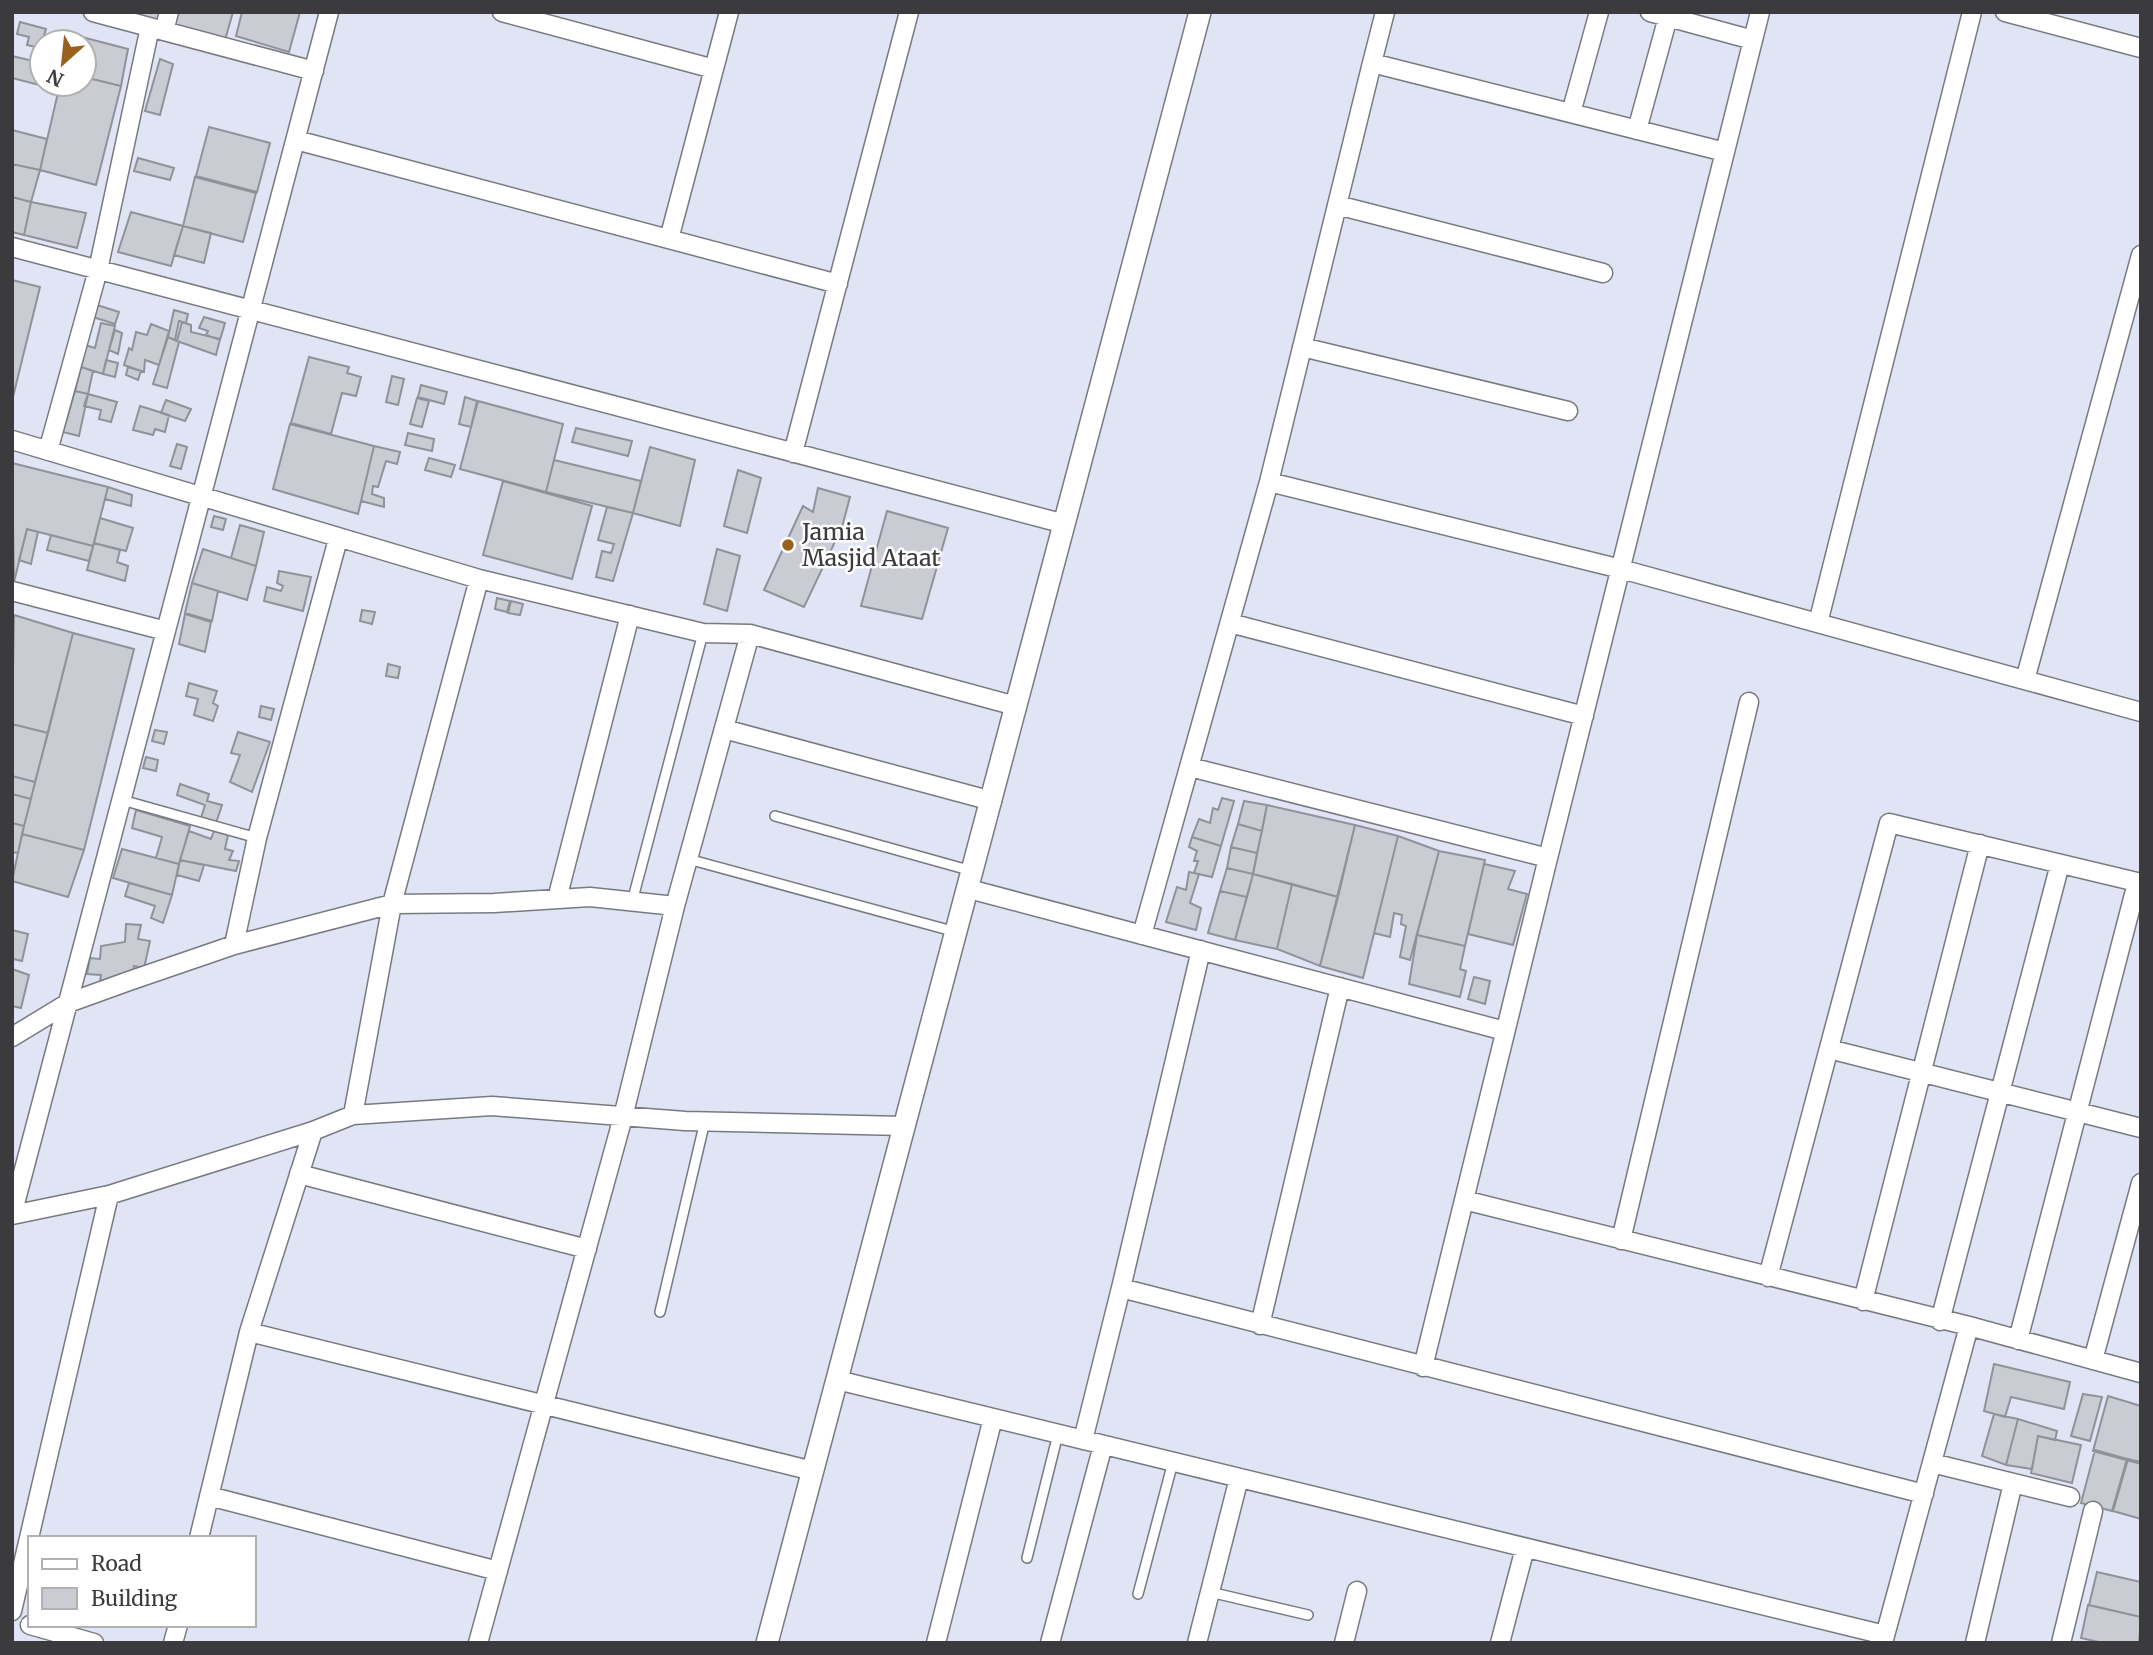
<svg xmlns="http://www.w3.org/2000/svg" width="2153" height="1655" font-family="Merriweather,serif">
  <rect width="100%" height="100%" fill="#eceef6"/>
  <path fill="#e1e4f4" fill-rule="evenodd" d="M12,12h2129v1631h-2129zM42,42h42v42h-42zM30,1538h224v87h-224z"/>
  <path fill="#caccd4" stroke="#909299" stroke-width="2" d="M125,12h38l-3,10z
    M175,12h58l-8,28 -53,-16z
    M242,12h58l-11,40 -53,-16z
    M20,22l26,7 -6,19 -13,-3 2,-8 -12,-3z
    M74,35l54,14 -7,37 -37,-9v-35h-12z
    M12,56l30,7v21h18l-1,6 -47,-12z
    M160,59l13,5 -13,51 -15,-4z
    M84,77l37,9 -25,99 -56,-15 20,-86h24z
    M209,127l61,16 -13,49 -61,-16z
    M12,130l35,9 -7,31 -28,-6z
    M138,158l36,10 -4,12 -36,-9z
    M12,164l28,6 -9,32 -19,-5z
    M195,177l61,16 -13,49 -60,-16z
    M12,197l19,5 -7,33 -12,-3z
    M31,202l55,11 -9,35 -53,-13z
    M131,212l52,14 -12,40 -53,-14z
    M183,226l28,7 -7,30 -30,-8z
    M12,280l28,7 -28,114z
    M97,305l22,7 -4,12 -22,-7z
    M174,310l14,4 -2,9 -7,-2 -4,19 -7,-3z
    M204,317l21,6 -5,17 -14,-5 2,-4 -9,-3z
    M182,322l9,3v7l29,7 -4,16 -39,-14z
    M101,323l14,3 -12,48 -22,-7 4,-22 10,3z
    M151,324l18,7 -10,34 -14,-5 -1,12 -20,-7 5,-17 3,2 4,-18 11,3z
    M115,330l7,3 -4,21 -9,-4z
    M168,337l11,5 -12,46 -14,-4z
    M309,357l40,10 -2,6 14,4 -5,19 -14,-3 -11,41 -40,-11z
    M106,360l12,3 -3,14 -12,-3z
    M81,367l12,4 -5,23 -13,-3z
    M128,367l13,4 -3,9 -12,-5z
    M392,376l12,3 -6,26 -12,-3z
    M421,385l26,7 -3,12 -26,-7z
    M75,391l13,3 -9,42 -16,-4z
    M88,394l29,8 -6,20 -12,-3 2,-9 -17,-4z
    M465,397l12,4 -6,26 -12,-3z
    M417,398l12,3 -7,26 -12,-3z
    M166,400l25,9 -6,12 -24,-8z
    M478,401l85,23 -17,68 -86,-23z
    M140,406l29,9 -4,17 -10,-3 -2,6 -20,-5z
    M290,424l84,22 -16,68 -85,-25z
    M576,428l56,13 -4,15 -56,-14z
    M408,433l26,6 -2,12 -27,-6z
    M177,444l10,3 -6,22 -11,-3z
    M374,446l26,6 -3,12 -11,-3 -8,26 -5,-1 -1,8 12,4v9l-23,-6z
    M650,447l45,13 -15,66 -47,-13z
    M429,458l26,7 -4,12 -26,-7z
    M554,460l87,21 -8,32 -87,-21z
    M12,463l96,24 -15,59 -66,-17 -13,53z
    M738,470l23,8 -14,55 -23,-7z
    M503,481l89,25 -20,73 -89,-24z
    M108,487l24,8 -1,11 -26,-7z
    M818,488l32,9 -8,30 -38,80 -40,-17 39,-84 10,6z
    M607,507l26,6 -20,68 -17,-4 6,-26 9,2 3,-9 -16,-4z
    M887,511l61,17 -26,91 -61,-13z
    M214,516l12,3 -3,11 -12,-3z
    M100,518l33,10 -7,23 -32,-8z
    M240,525l24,7 -8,34 -25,-8z
    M27,529l11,3 -7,32 -12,-4z
    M51,535l42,11 -4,15 -42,-11z
    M94,543l26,7 -3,12 11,4 -3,15 -38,-11z
    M203,549l53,17 -9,34 -55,-17z
    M717,549l23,7 -13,55 -23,-7z
    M279,571l32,6 -8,34 -39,-10 3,-14 14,4 2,-5 -6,-3z
    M192,583l26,8 -6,30 -27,-8z
    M497,598l13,3 -3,11 -12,-3z
    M511,601l12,3 -3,11 -12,-2z
    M362,610l13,2 -3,12 -12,-3z
    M185,614l26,8 -6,30 -26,-8z
    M14,615l59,18 -25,100 -36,-9z
    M73,633l61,16 -50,201 -62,-16z
    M388,664l12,3 -2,11 -12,-2z
    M189,683l28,8 -4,12 5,3 -5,15 -19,-6 4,-16 -12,-3z
    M261,706l13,3 -3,11 -12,-3z
    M12,724l36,9 -13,49 -23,-6z
    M155,730l12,2 -3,12 -12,-3z
    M238,732l32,10 -18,50 -22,-10 10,-27 -9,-2z
    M146,757l12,3 -2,11 -13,-3z
    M12,776l23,6 -4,17 -19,-5z
    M180,784l29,10 -2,7 15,4 -6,18 -15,-5 4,-13 -28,-10z
    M12,794l19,5 -7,27 -12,-3z
    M1222,798l12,3 -13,45 -29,-9 7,-18 11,4 3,-15 5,2z
    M1244,801l23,4 -5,26 -24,-7z
    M1267,805l88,20 -17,72 -85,-23z
    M136,810l54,16 -11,38 -23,-6 6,-21 -30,-9z
    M12,823l12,3 -6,27 -6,-1z
    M1238,824l24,7 -5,22 -26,-6z
    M1355,825l43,11 -35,142 -43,-12z
    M189,831l22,8 3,-8 14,4 -3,14 8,2 -4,9 10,1 -3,10 -56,-11z
    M22,834l62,16 -16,47 -56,-16z
    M1398,836l41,15 -29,109 -10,-3 6,-31 -5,-2 1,-9 -8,-2 -4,24 -16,-4z
    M1192,837l29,9 -9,31 -18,-4 4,-12h-4l3,-10 -8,-4z
    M1231,847l26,6 -4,21 -26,-6z
    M122,849l57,15 -7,31 -59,-17z
    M1439,851l46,9 -20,86 -48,-11z
    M180,860l24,5 -5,16 -22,-6z
    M1484,864l31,7 -7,18 19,5 -14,51 -45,-11z
    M1227,868l26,6 -6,23 -27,-6z
    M1189,872l10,2 -9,29 11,5 -5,22 -30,-8 11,-35 9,3z
    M1253,874l39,10 -15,65 -42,-9z
    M129,883l43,12 -9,28 -12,-5 4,-12 -30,-10z
    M1292,884l46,13 -18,69 -43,-17z
    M1220,891l27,6 -12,43 -27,-7z
    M126,924l15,1 -3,14 12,2 -6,27 -10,-2 -1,8 -33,7 1,-6 -14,-1 3,-16 10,1 1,-13 24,-4z
    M12,930l16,4 -6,27 -9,-2 -1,2z
    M1417,935l48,11 -5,23 6,2 -6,26 -51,-13z
    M12,969l17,6 -8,33 -9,-2z
    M1474,977l16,4 -5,23 -17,-5z
    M1994,1364l76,18 -6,27 -53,-12 -6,20 -21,-6z
    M2083,1394l19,3 -12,44 -19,-5z
    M2108,1396l33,10v58l-48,-13z
    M1994,1414l24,5 -12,46 -24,-9z
    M2018,1419l39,12 -2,9 -17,-4 -6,33 -26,-4z
    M2038,1436l43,9 -9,38 -41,-10z
    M2095,1450l32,9 -15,52 -31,-8z
    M2128,1459l13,3v57l-28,-8z
    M2097,1572l44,10v35l-52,-12z
    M2088,1605l53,12 -2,26h-36l-22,-5z"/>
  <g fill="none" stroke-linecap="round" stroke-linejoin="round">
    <defs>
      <path id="service" d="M122,800l135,38
        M775,816l197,55
        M688,859l268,73
        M632,902l71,-269
        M660,1312l45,-191
        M1027,1558l31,-124
        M1210,1592l98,23
        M1138,1594l35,-132"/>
      <path id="minor" d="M93,12l221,59
        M502,12l212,57
        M1650,12l103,28
        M2005,12l136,36
        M164,31l5,-19
        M1372,63l13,-51
        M1571,113l28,-101
        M1637,130l31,-113
        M296,140l542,144
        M1337,205l266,68
        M669,239l60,-227
        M12,247l1053,277
        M1302,347l266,64
        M12,440l467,139 224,54 47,1 266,72
        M48,451l50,-181 52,-243
        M793,453l116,-441
        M1269,482l352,87 520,143
        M12,591l154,40
        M1230,623l354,93
        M1818,623l154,-611
        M2025,680l116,-425
        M724,729l268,72
        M1190,767l358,91
        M969,889l536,142
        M557,899l73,-284
        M1142,935l127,-453 103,-419 353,89
        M234,945l23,-107 81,-299
        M12,1037l56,-34 61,-22 105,-36 158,-41 102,-1 96,-6 85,9
        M1829,1049l312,79
        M353,1115l39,-211 87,-325
        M299,1174l288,75
        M1464,1200l505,126 172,47
        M12,1215l317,-1203
        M12,1215l97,-20 204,-64 40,-16 139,-9 193,15 219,5
        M1621,1240l128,-538
        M1768,1277l121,-454 252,60
        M1121,1288l803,206
        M1863,1301l117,-457
        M1940,1321l120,-457
        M1260,1325l80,-338
        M249,1332l564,139
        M2018,1340l119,-457
        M2093,1360l48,-177
        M1423,1367l125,-509 212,-846
        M837,1380l1048,255
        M1083,1440l38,-152 80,-338
        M1932,1463l138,34
        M209,1496l289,75
        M199,1538l50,-206 64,-201
        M12,1611l97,-416
        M30,1625l64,18
        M173,1643l5,-18
        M478,1643l145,-526 52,-211 75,-272
        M936,1643l57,-225
        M1050,1643l53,-198
        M1197,1643l42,-165
        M1344,1643l13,-52
        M1500,1643l25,-95
        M1883,1643l86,-317
        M1975,1643l38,-160
        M2061,1643l32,-132"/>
      <path id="tertiary" d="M767,1643l433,-1631"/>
    </defs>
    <use href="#service" stroke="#787a81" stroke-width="12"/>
    <use href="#minor" stroke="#787a81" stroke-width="21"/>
    <use href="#tertiary" stroke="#787a81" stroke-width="24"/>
    <use href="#service" stroke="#fff" stroke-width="9"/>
    <use href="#minor" stroke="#fff" stroke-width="18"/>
    <use href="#tertiary" stroke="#fff" stroke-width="21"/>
  </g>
  <circle fill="#9a601e" stroke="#fff" stroke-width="2.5" cx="788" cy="545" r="7"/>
  <g text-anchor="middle" stroke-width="5" stroke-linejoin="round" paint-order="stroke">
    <g font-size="23" fill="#3b3b3e" stroke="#fff" text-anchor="start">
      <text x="802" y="540">Jamia<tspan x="802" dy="26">Masjid Ataat</tspan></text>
    </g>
  </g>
  <rect width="2153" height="1655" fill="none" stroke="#3b3b3e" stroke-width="28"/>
  <rect x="28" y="1536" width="228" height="91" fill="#ffffff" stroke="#b1b1b2" stroke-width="2"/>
  <rect x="42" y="1559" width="35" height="10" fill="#ffffff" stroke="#b1b1b2" stroke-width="2"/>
  <text x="91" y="1571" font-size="21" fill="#3b3b3e">Road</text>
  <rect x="42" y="1588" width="35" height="21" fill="#caccd4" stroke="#b1b1b2" stroke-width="2"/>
  <text x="91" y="1606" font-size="21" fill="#3b3b3e">Building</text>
  <g transform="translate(63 63) rotate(207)"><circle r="33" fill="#ffffff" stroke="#b1b1b2" stroke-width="2"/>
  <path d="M0-5L12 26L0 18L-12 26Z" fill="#9a601e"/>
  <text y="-10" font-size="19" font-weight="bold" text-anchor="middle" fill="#3b3b3e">N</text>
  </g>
</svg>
